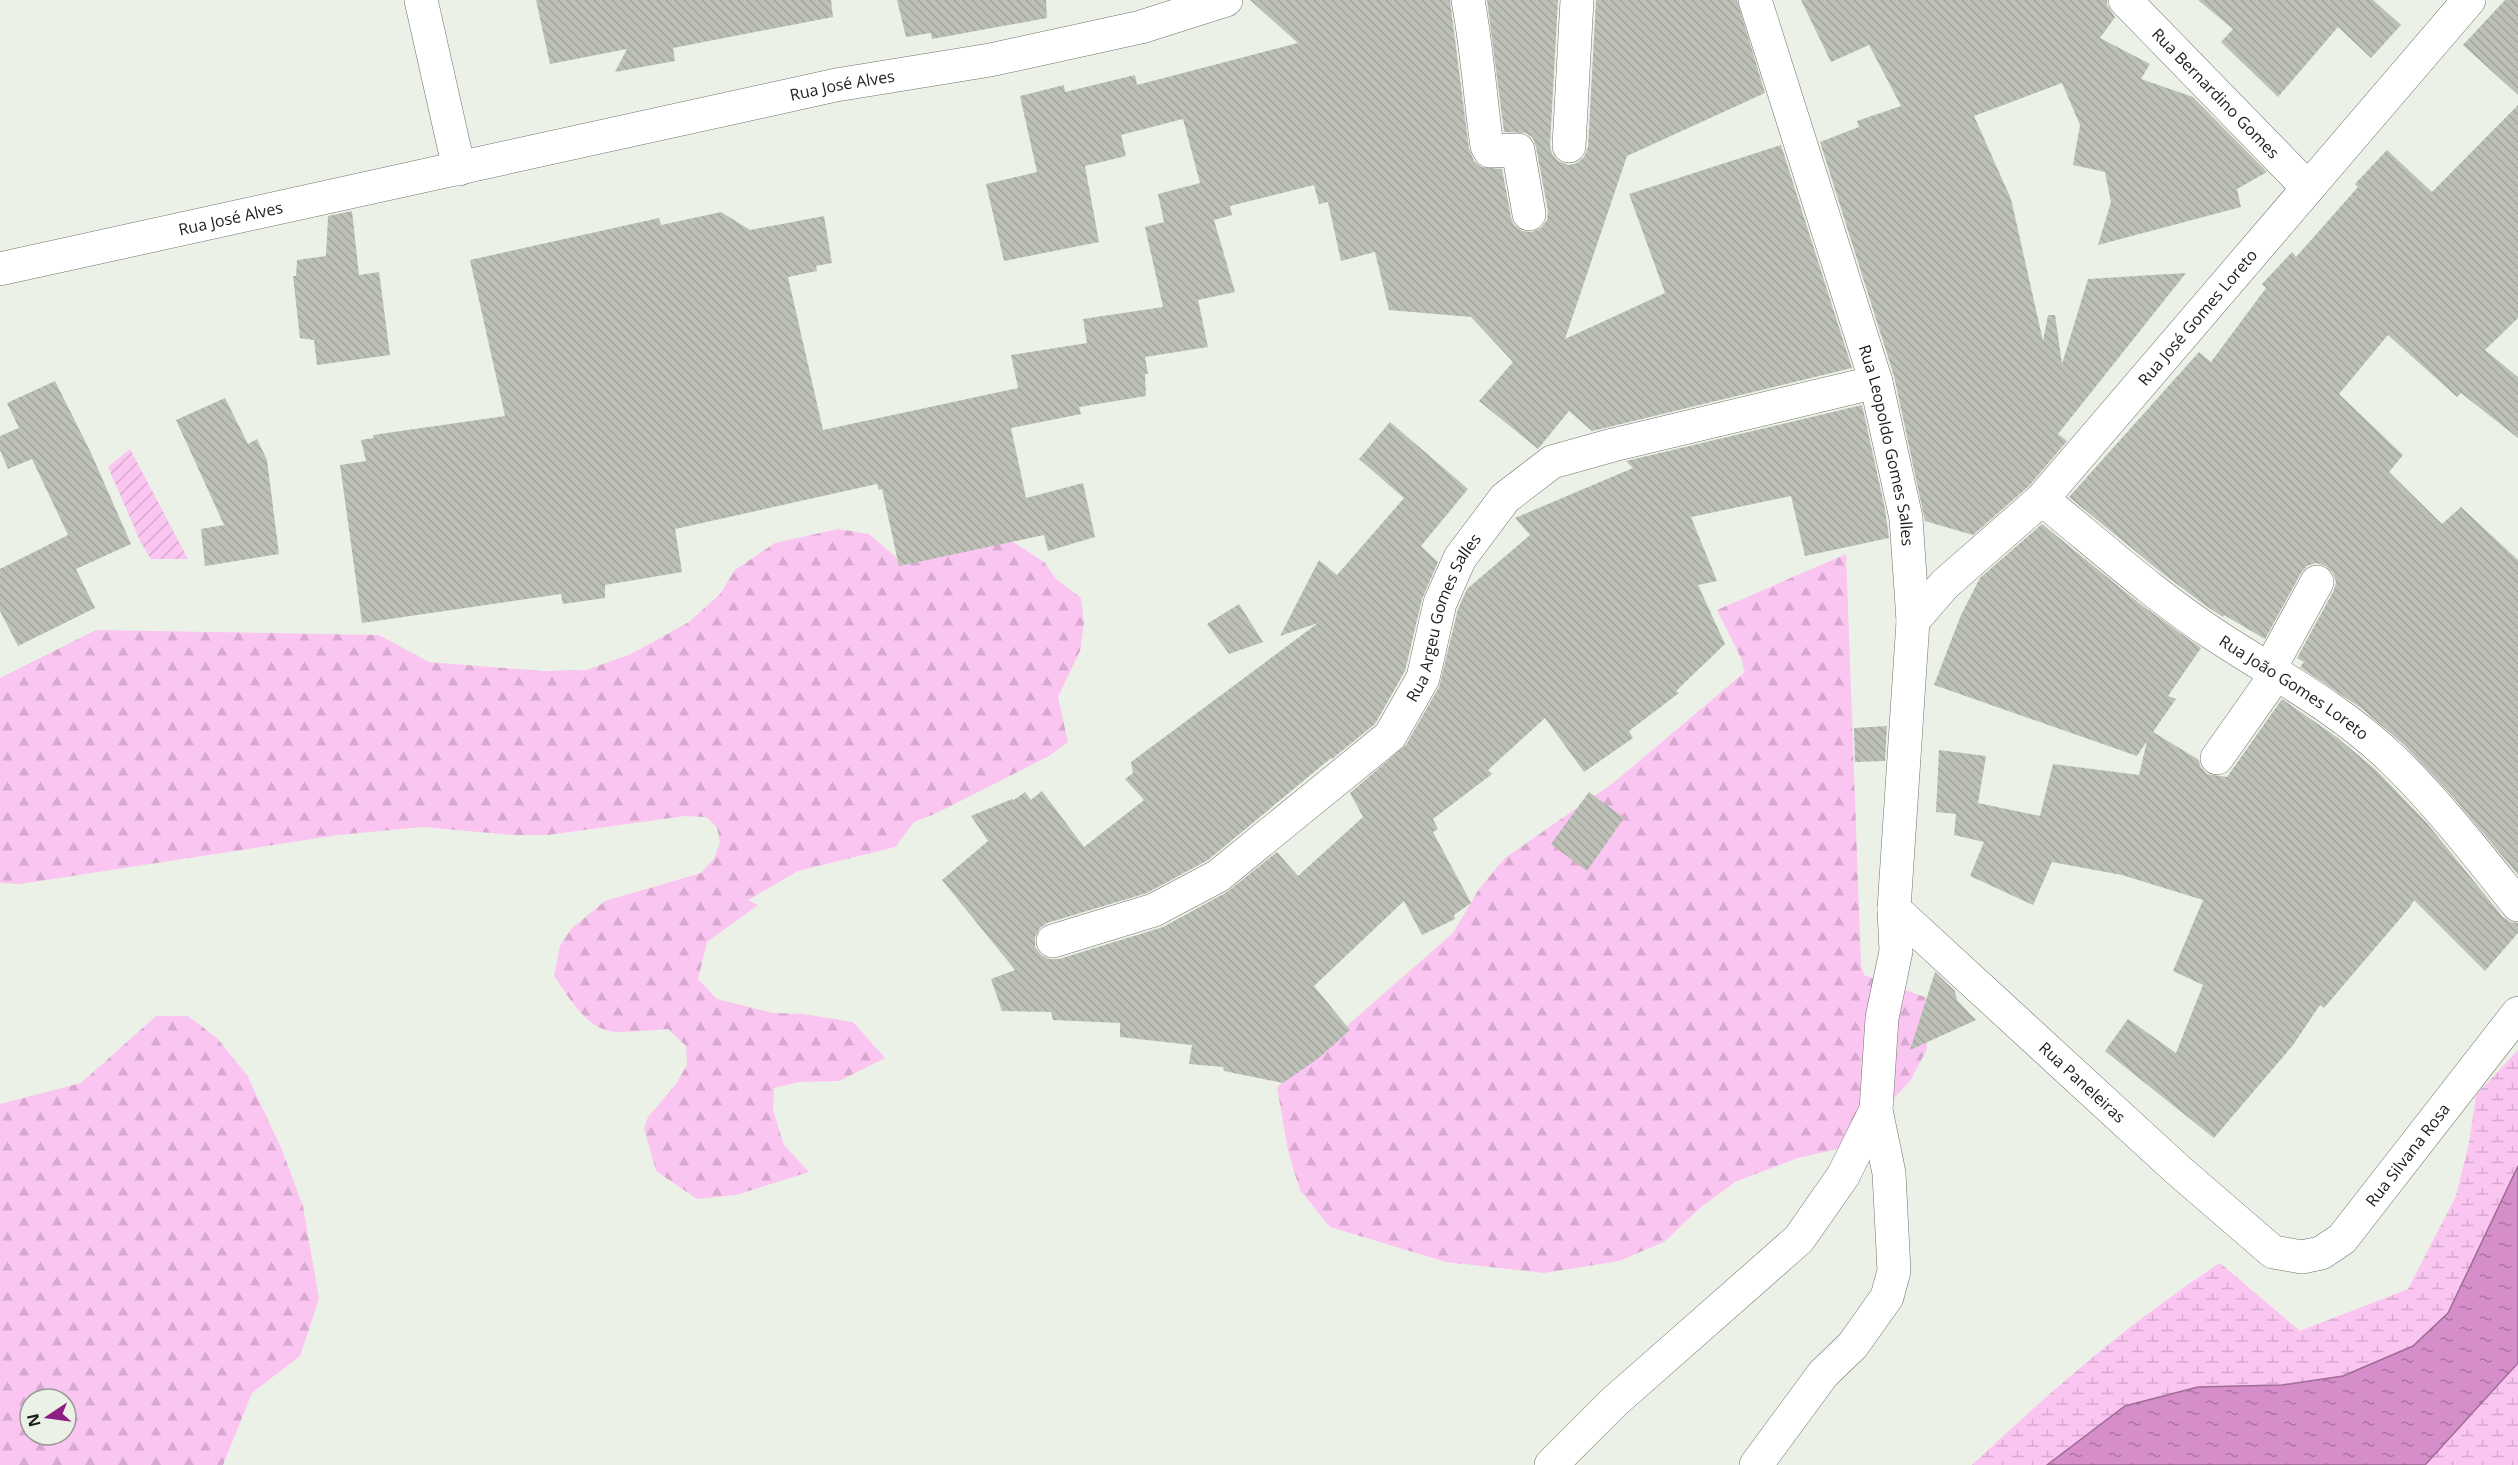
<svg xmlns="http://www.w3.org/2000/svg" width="2518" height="1465" font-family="'Open Sans',sans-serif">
  <defs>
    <pattern id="forest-firs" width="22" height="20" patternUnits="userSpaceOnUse" patternTransform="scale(1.5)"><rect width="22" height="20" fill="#fbc5f1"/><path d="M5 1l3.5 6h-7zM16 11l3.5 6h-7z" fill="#d7a9ce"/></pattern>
    <pattern id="wetland-marsh" width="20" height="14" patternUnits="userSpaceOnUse" patternTransform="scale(1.5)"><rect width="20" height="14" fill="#fbc5f1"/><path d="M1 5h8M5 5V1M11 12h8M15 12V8" fill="none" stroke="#d7a9ce"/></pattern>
    <pattern id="garden-furrows" width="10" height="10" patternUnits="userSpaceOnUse" patternTransform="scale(1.5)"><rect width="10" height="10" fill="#fbc5f1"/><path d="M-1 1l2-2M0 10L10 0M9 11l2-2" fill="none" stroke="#d7a9ce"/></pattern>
    <pattern id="water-ripples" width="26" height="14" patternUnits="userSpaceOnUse" patternTransform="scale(1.5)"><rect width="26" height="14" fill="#d68eca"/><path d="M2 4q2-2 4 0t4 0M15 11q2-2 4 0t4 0" fill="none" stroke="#ad73a3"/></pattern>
    <pattern id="building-back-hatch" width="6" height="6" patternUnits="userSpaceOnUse" patternTransform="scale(1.5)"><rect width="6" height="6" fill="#bcc0b6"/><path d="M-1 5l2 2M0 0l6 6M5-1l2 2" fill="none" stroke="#a1a59c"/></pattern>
  </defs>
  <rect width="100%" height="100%" fill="#ecf1e7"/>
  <path fill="url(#forest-firs)" fill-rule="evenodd" d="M990,527l54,35 12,17 25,19 3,25 -4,28 -22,46 10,45 -19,14 -112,57 -23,9 -19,25 -97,24 -50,29 10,5 -51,37 -9,37 19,20 56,14 30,1 50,8 32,36 -46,23 -40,1 -25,6 -1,22 11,35 25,27 -73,23 -39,4 -41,-28 -12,-43 4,-11 28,-33 11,-19 -1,-19 -18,-17c-17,1 -35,3 -52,3 -30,-2 -47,-35 -62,-56l6,-30 11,-17 34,-28 96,-28 13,-14 6,-17 -3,-15 -11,-10 -21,-1 -137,19h-35l-91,-8 -84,8 -318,49 -20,-1v-205l96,-48 283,5 50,27 114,9 43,-1 45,-16 58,-32 31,-28 15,-24 40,-27 63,-14 31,5 30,26z
    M1846,554l15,411 3,10 61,22 2,52 -17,32 -47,50 -25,18 -40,9 -63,24 -35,26 -36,34 -45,19 -75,12 -98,-11 -116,-35 -30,-37 -12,-39 -11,-64 176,-154 26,-44 26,-31 108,-75 132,-111 -3,-8 1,-2 -26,-52z
    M156,1016h32l29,22 30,37 35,75 21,56 16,93 -19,57 -48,37 -29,72h-223v-361l81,-21zM30,1399h36v36h-36z"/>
  <path fill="url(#wetland-marsh)" d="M2518,1050v116l-70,147 -35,33 -70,30 -61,9 -232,77 -3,3h-75c80,-75 156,-142 248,-202l80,68 108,-42 48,-93 13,-53 7,-48z
    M2518,1363v102h-93z"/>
  <path fill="url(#garden-furrows)" d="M130,449l58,110h-37l-10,-16 -33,-76z"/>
  <path fill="url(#water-ripples)" stroke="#9e6c95" stroke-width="1.5" d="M2518,1166v197l-93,102h-378l78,-59 73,-19 84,-2 61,-9 70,-30 35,-33z"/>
  <path fill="url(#building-back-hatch)" d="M536,0h295l2,17 -160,31 2,13 -60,11 12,-23 -77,15z
    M897,0h149l1,18 -115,21 -1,-6 -25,4z
    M1250,0h200l19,149 5,12 7,6 21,2 9,48 3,8 8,6 10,1 9,-4 6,-8 1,-9 -12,-64 -3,-9 -7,-5 -22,-1 -17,-132h71l-8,145 2,9 6,7 11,4 8,-2 7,-6 4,-10 8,-147h141l28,93 -138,63 -62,183 100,-46 -36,-99 152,-49 71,223 -260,63 -23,-20 -31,38 -59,-48 34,-39 -42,-45 -82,-7 -14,-58 -34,9 -13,-59 -9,2 -5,-19 -84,21 2,9 -18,5 21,72 -37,8 10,47 -63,10 3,17h-3l1,22 -67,11 2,7 -70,14 15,70 57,-15 12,54 -47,14 -4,-16 -145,31 -17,-77 -3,1 -2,-6 -202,45 7,43 -77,13v13l-42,6 -2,-10 -199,29 -22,-158 26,-4 -5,-21 13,-2 -1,-3 132,-19 -35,-156 189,-42 2,7 60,-13 29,18 74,-14 8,47 -16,3 1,5 -29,6 35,153 195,-42 -7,-33 76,-12 -4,-24 80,-12 -18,-80 19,-5 -6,-28 42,-11 -17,-64 -62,16 5,21 -41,10 14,76 -95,19 -18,-77 51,-12 -17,-76 44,-11 1,7 70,-17 2,10 161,-42z
    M1801,0h306v5l8,12 -15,21 50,26 -9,15 52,18 74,75 -30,17 4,18 -143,38 13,-43 -6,-30 -32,-7 7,-40 -18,-42 -88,33 37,83 32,142 5,-26h7l7,49 26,-85 98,-6 -128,161 9,7 -38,45 -56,49 -48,-14 -31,-145 -74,-234 39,-15 -2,-6 44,-15 -32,-61 -38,17z
    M2198,0h175l28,25 -30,33 -33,-31 -60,70 -57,-55 12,-13z
    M2505,0h13v95l-55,-50z
    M2518,105v213l-33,32 33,27v61l-57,-45 -4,4 -69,-62 -49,59 64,61 -14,17 53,52 19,-17 57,53v315l-64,-77 -51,-54 -42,-36 -61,-41 4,-5 -7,-4 37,-68 2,-8 -3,-9 -7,-7 -10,-3 -9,3 -6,7 -36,66 -41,-24 -1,2 -17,-11 -44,-33 -93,-76 130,-145 12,10 55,-74 -4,-4 30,-32 4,5 62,-70 -3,-3 32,-34 45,42z
    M352,211l7,64 20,-3 11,83 -73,10 -3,-25 -14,-2 -7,-62h3l1,-16 29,-4 2,-40z
    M55,381l36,72 40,91 -55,25 19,39 -77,38 -18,-35v-42l68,-34 -36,-76 -24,10 -8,-19v-14l19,-8 -12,-25z
    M225,398l23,46 9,-5 10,21 12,94 -74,12 -4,-37 23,-4 -48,-105z
    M1862,405l23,104 4,29 -84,18 -14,-60 -100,21 26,64 -19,4 27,59 -49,47 3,2 -50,38 4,7 -49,34 -39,-54 -57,52 4,4 -59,45 5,10 -5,3 38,71 -17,12 1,4 -33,16 -18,-34 -90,85 36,44 -30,27 -37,26 -59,-12 -1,-4 -34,-3 3,-19 -72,-8v-14l-67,-3 -2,-8 -49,-1 -11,-32 24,-9 -73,-90 46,-39 -17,-25 41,-17 2,1 11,-8 6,8 11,-9 42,56 60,-47 -19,-21 8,-6 -2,-11 187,-139 -38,13 39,-76 18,15 67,-77 -45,-39 31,-37 78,67 -47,57 17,16 -16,37 -17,72 -30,53 -43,35 -1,-1 -123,102 -61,33 -100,30 -7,5 -5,9v10l6,8 8,4h10l104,-32 64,-35 50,-40 21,24 65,-59 -13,-24 56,-48 33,-58 19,-78 9,-20 63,-54 -15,-17 118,-50 -7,-7z
    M2042,524l97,79 62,45 -33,48 8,3 -23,33 46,28 1,6 7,8 20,3 55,-78 56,39 39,33 49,51 77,95 8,5 7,1v10l-33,38 -71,-71 -4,7 -86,101 -4,-3 -27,40 -79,93 -109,-87 23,-32 48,34 27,-68 -30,-14 30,-71 -81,-25 -70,-13 -19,43 -63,-29 14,-34 -30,-7 2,-21 -20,-2 3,-62 47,6 -8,47 62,13 13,-52 86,11 8,-34 -10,15 -203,-71 27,-70 19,-37z
    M1239,604l24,38 -34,12 -22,-30z
    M1887,726l-2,35 -30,1 -1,-34z
    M1589,792l35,26 -37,53 -36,-27z
    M1935,972l20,19 2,9 19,20 -66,30z"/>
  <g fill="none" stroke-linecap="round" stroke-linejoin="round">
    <defs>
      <g id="minor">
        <path d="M421,0l38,169"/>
        <path d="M1468,0c9,48 12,97 19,146l3,5 28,-1 11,64"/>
        <path id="s1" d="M1755,0l121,382 30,136 7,103 -19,288 2,42 -14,67 -6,92 13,63 5,98 -7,26 -34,48 -30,29 -67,91"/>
        <path id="s2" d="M2125,0l183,188"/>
        <path d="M1569,146l8,-146"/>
        <path id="s3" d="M0,269l836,-184 154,-25 151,-33 85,-27"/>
        <path id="s4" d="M2042,499c58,47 114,98 176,138 58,38 121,71 172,120 47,45 87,97 128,148"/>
        <path id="s5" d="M1913,621l32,-37 97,-85 427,-499"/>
        <path d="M2270,668l47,-86"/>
        <path d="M2217,758l60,-85"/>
        <path id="s6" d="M1894,909l284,261 95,82 29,5 19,-4 21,-14 176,-226"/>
        <path id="s7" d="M1053,941l101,-31 64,-34 172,-140 33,-58 17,-75 20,-45 45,-60 47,-36 61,-17 263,-63"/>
        <path d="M1551,1465l63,-63 185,-163 44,-63 33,-66"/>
      </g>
    </defs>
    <use href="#minor" stroke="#70746b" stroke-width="34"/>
    <use href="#minor" stroke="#fff" stroke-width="33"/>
  </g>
  <g text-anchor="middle" stroke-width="4.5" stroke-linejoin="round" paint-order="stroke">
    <g font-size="16" fill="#1b1d19" stroke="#ecf1e7">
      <text dy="6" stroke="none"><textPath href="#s3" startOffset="862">Rua José Alves</textPath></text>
      <text dy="6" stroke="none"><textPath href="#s2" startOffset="130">Rua Bernardino Gomes</textPath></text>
      <text dy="6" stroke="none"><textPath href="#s3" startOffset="236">Rua José Alves</textPath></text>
      <text dy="6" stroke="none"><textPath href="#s5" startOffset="417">Rua José Gomes Loreto</textPath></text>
      <text dy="6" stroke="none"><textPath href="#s1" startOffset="465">Rua Leopoldo Gomes Salles</textPath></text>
      <text dy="6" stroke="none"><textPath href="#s7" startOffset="531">Rua Argeu Gomes Salles</textPath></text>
      <text dy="6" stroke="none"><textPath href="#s4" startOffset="315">Rua João Gomes Loreto</textPath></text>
      <text dy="6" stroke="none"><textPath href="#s6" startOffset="256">Rua Paneleiras</textPath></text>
      <text dy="6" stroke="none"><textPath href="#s6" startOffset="692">Rua Silvana Rosa</textPath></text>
    </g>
  </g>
  <g transform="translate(48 1417) rotate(257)"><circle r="28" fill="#ecf1e7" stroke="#989c95" stroke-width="1.5"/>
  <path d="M0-4.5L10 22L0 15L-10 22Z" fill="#8d1f82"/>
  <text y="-9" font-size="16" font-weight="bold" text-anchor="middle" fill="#1b1d19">N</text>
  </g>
</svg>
